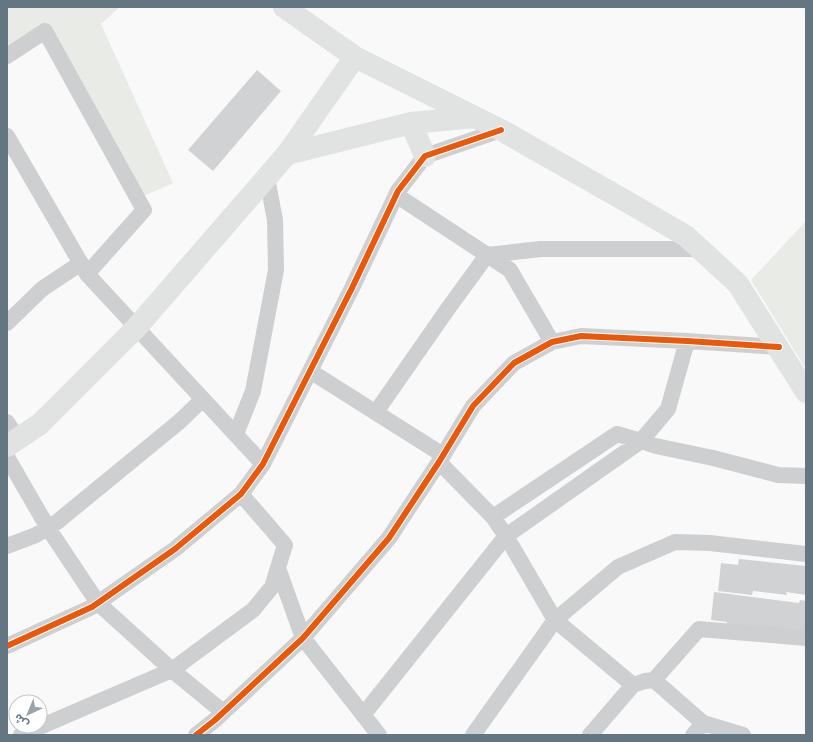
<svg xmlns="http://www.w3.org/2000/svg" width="813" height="742" font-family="Jost,'Noto Sans Arabic',sans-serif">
  <rect width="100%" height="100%" fill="#f9f9f9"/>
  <path fill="#e8ebe6" d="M7,7h113l-19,17 72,159 -29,13 -93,-159 -44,21z
    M806,221v148l-55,-89z"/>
  <path fill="#d0d2d3" d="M257,70l24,21 -68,80 -25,-21z
    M739,559l67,7v29l-20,-3 1,3 -34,-4 -1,4 -34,-4 3,-28 17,2z
    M714,592l85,11 1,-3 6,1v31l-80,-4 1,-6 -16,-2z"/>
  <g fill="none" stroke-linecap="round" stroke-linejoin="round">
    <path stroke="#cecfd0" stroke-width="16" d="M7,56l38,-25 99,179 -57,64
      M7,136l80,138 176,190
      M396,195l114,75 42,72
      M7,323l35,-34 39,-26
      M310,371l133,84
      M376,412l71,-102 40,-55 54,-6h159
      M7,422l11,17
      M236,434l17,-43 23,-121 -1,-50 -8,-42
      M7,457l41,71 50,75 74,67 81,-60 19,-23 13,-42 -44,-51
      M439,462l54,55
      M7,546l29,-11 21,-13 122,-100 24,-23
      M278,568l25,70 76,97
      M7,646l85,-39 83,-58 66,-55 22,-30 89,-176 46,-97 27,-35 76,-26
      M654,680l49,43 40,12
      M633,685l-78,-65 -49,-84 -13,-19 124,-83 24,7 27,-32 19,-68
      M363,715l143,-179 135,-95 15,5 57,12 65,17 28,1
      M21,735l151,-65 51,42
      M196,735l19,-15 88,-82 86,-100 50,-76 34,-56 41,-43 38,-21 29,-6 106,5 92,6
      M473,735l82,-115 63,-53 57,-25 35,1 96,11
      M590,735l43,-50 12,-4 9,-1 45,-51 107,9
      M693,735l10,-12"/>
    <path stroke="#e1e2e2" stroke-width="22" d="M284,7l71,50 146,73 123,70 62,36 52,48 68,108
      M411,123l14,33
      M287,154l124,-31 64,-6
      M7,446l33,-22 96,-96 151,-174 68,-97"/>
    <defs>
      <path id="cycleway" d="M7,646l85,-39 83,-58 66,-55 22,-30 89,-176 46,-97 27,-35 76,-26
        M196,735l19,-15 88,-82 86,-100 50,-76 34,-56 41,-43 38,-21 29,-6 106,5 92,6"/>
    </defs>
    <use href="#cycleway" stroke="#fff" stroke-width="8"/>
    <use href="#cycleway" stroke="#e8590c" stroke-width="6"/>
  </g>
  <rect width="813" height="742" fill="none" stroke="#657683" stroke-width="16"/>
  <g transform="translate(28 714) rotate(224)"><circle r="19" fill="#ffffff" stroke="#c1c8cd"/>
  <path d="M0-3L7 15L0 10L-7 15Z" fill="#99a4ac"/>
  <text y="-6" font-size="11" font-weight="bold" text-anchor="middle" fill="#657683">ش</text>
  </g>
</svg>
